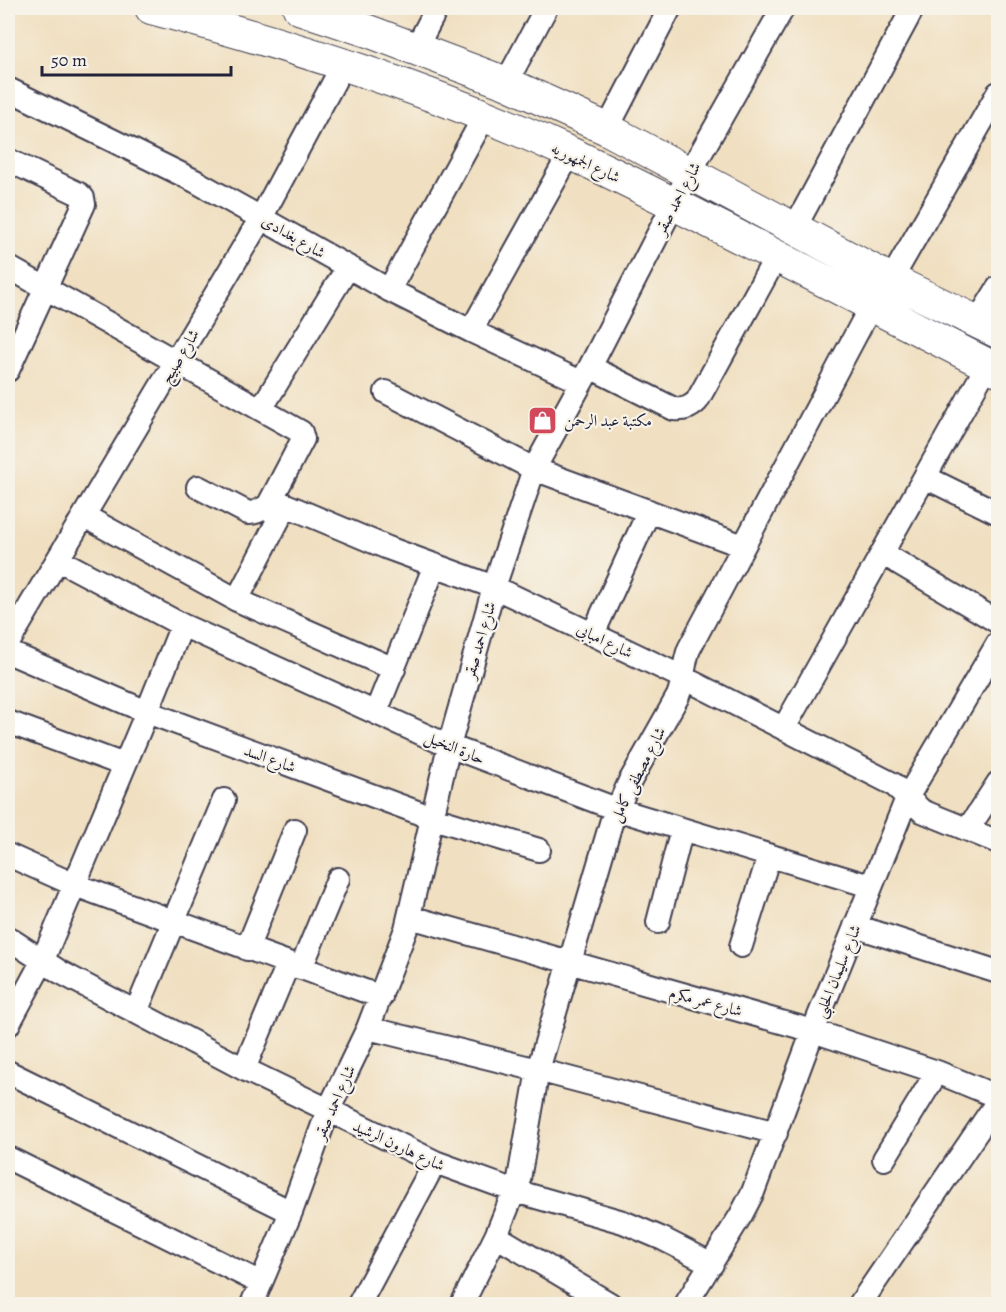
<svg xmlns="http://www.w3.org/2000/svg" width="1006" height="1312" font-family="Alegreya,Amiri,serif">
  <rect width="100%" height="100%" fill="#f7f3e8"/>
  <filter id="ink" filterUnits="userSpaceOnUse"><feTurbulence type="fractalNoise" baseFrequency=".0167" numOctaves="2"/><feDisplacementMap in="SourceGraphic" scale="12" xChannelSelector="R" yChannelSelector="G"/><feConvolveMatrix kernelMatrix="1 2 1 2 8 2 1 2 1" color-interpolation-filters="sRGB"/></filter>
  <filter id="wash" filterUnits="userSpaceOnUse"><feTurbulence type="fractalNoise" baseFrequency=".008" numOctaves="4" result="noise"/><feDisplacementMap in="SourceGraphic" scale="24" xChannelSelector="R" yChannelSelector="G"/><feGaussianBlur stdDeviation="1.35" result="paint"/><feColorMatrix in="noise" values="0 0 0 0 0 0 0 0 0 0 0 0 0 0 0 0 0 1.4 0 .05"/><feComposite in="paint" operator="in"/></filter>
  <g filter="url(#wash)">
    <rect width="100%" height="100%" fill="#f0dfc0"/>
  </g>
  <g filter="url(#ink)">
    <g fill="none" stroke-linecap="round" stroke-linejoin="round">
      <defs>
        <path id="street" d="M416,48l21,-40
          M506,83l40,-75
          M8,89l187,92 194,109 82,41 110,51
          M607,129l63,-121
          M8,160l71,34 4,4 1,6 -76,166
          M794,229l119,-221
          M8,267l293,165 2,7 -34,65
          M891,280l107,-187
          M389,290l95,-173
          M977,322l21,-34
          M471,331l99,-178
          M590,367l84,42c10,1 16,-1 23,-8l79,-144
          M386,392l148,77 209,77
          M261,409l87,-142
          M925,477l73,36
          M198,487l50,26c13,1 19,-11 33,-10l107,45 106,39 190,91 209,106 29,27 76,31
          M84,516l153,84 157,69
          M882,553l116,69
          M59,560l123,65 267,121 167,63 254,77
          M237,600l49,-95
          M593,634l56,-123
          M8,643l253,-425 82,-153
          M8,652l139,60 286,106 106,32
          M376,712l59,-147
          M8,722l116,43
          M784,728l204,-364
          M968,829l30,-46
          M8,855l67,30 306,112
          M410,917l403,114 124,41 61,25
          M658,922l24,-93
          M855,926l143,46
          M8,938l52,34 184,97 191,93 80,29 108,31 40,17 49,25
          M741,946l28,-90
          M247,949l48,-119
          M301,968l37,-89
          M136,1012l88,-212
          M8,1025l34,-63 105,-250 35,-87
          M368,1028l170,42 238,63
          M244,1069l44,-105
          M8,1072l283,140
          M8,1158l253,125
          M884,1159l53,-87
          M496,1236l114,68
          M252,1304l39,-92 37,-101 40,-83 38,-99 43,-183 45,-159 40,-118 56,-102 99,-193 94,-166
          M359,1304l76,-142
          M462,1304l34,-68 23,-57 19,-109 73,-247 18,-40 49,-87c6,-15 5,-31 11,-47l182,-343
          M686,1304l55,-89 12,-23 60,-161 94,-233 91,-155
          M860,1304l138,-203"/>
        <path id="secondary" d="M151,8c143,38 287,83 421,146 144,68 284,145 426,216
          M299,8l69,23 138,52 101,46 284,151 107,52"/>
      </defs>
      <use href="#street" stroke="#413e4f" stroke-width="26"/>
      <use href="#secondary" stroke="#413e4f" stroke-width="34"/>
      <use href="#street" stroke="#fff" stroke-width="22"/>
      <use href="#secondary" stroke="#fff" stroke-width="32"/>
    </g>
  </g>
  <defs>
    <symbol id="shop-square" viewBox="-11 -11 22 22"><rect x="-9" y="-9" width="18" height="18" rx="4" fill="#d1495b" stroke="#f7f3e8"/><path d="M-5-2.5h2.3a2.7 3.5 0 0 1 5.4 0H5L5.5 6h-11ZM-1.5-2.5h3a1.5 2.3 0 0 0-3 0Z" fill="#fff"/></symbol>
  </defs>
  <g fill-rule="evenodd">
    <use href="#shop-square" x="526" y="404" width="33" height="33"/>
  </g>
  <g text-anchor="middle" stroke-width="4.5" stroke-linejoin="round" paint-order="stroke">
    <g font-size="16" fill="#22223b" stroke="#f7f3e8">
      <text transform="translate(586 162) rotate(25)" y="6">شارع الجمهوريه</text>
      <text transform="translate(677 198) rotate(-62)" y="6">شارع احمد صقر</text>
      <text transform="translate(294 236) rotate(30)" y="6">شارع بغدادى</text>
      <text transform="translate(179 356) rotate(-59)" y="6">شارع صبيح</text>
      <text transform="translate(479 640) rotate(-74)" y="6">شارع احمد صقر</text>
      <text transform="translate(605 640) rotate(26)" y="6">شارع امبابى</text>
      <text transform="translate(455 747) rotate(22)" y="6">حارة النخيل</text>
      <text transform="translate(270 758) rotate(20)" y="6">شارع السد</text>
      <text transform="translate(637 774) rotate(-63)" y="6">شارع مصطفى كامل</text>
      <text transform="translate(837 971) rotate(-68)" y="6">شارع سليمان الحلبى</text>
      <text transform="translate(706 1001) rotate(15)" y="6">شارع عمر مكرم</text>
      <text transform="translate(334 1102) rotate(-66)" y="6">شارع احمد صقر</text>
      <text transform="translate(399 1145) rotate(25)" y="6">شارع هارون الرشيد</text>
    </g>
    <g font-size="16" fill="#22223b" stroke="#f7f3e8" text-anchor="start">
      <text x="564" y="426">مكتبة عبد الرحمن</text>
    </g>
  </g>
  <rect width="1006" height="1312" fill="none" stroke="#f7f3e8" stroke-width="30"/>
  <path d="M42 66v9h189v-9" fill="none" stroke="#22223b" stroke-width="3"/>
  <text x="51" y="66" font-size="18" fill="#22223b" stroke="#f7f3e8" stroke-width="4.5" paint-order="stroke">50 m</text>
</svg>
